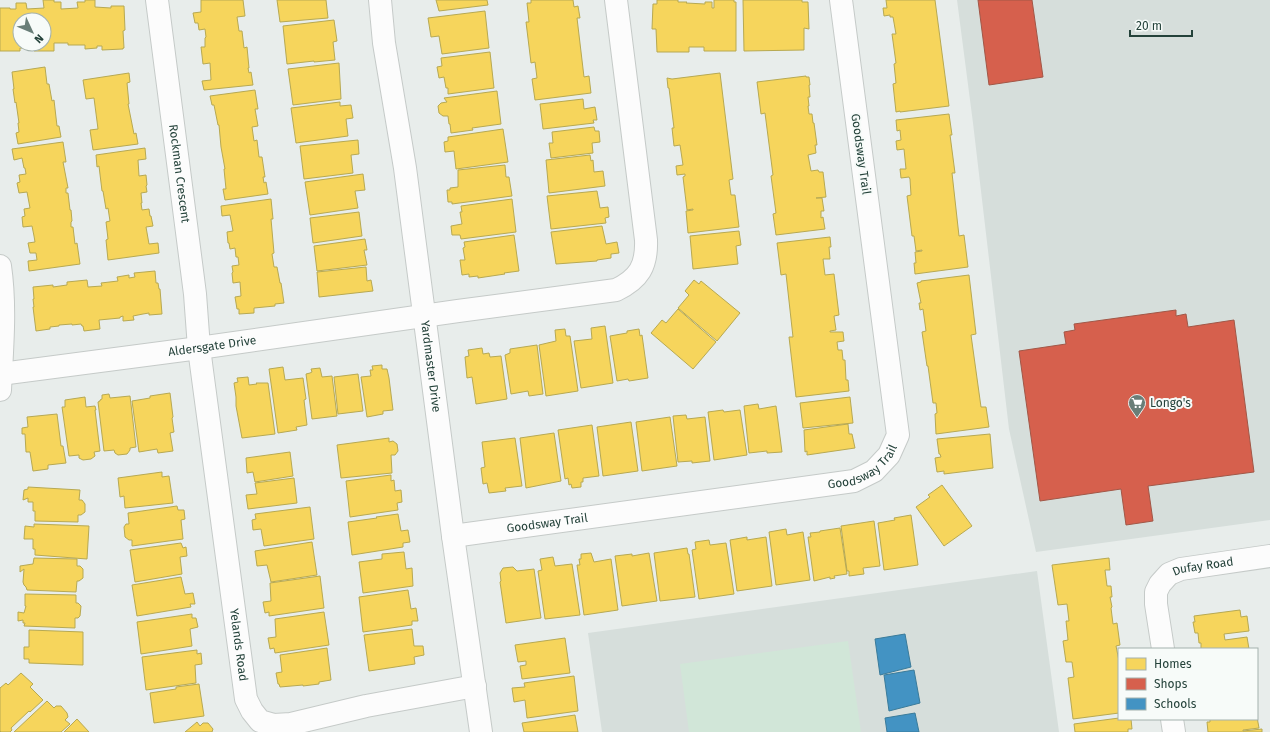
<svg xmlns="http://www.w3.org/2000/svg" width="1270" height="732" font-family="'Fira Sans',sans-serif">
  <rect width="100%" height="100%" fill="#e8edeb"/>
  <path fill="#d6dedb" d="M957,0h313v520l-234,32 -27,-123 -36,-306z
    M1037,571l22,161h-457l-14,-99z"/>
  <path fill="#d1e6d8" d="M848,641l13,91h-172l-9,-68z"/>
  <path fill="#f6d55c" stroke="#b7a952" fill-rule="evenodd" d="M43,0h11v2h7v7l17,-1 -1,-6h8v-2h10v7l16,1v-2h13l1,24 -2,1 1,17h-1v1l-21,1v-4h-5v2l-12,1v-4h-17v-2h-14v8h-20v-3h-14v3h-20v-43h10v1h6v-6h10l1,6 17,-1zM20,20h24v24h-24z
    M201,0h42l2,16 -8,1 2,14h3l2,17 3,-1 2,21h-1l1,5 2,-1 2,13 -49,5 -2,-9 9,-1 -1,-17 -7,1 -2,-17h4v-9l1,-1 -1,-8 -6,1 -1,-7h-3l-2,-10 8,-1z
    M277,0h49l2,18 -48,4z
    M436,0h51l1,5 -49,6z
    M531,0h42l1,7 4,-1 2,12h-3l7,59 5,-1 2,17 -56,7 -3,-21 5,-1 -2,-16 -4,1 -5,-41h3l-2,-19h4z
    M657,0h21v2h9l-1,1 19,1v-2h7v6h2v-8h20v2h2v49h-32v-4h-15v5h-32l-1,-23h-4l1,-25h4z
    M743,0h59v2h6l1,27 -5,-1v22l-60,1z
    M886,0h49l14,106 -49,6v-1l-4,1 -3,-28 3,-1 -2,-19 2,-1 -4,-29h4l-3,-17h-3v-2l-6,1 -1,-8h4z
    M485,11l4,37 -47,6 -3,-18 -8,1 -3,-19z
    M334,20l3,21 -4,1 2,18 -21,2v-1l-27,3 -4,-38z
    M490,52l4,36 -46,6v-6h-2l-2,-11 -5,1 -2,-11 5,-1 -1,-8z
    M339,63l2,36 -48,6 -5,-36z
    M45,67l2,17h2l3,17 2,-1 3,26h2l2,11 -43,7 -2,-11 3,-1 -1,-9h1l-3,-21 -1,1 -2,-14h1l-2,-17z
    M129,73l1,9 -3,1 2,21h-1l6,30 2,-1 2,11 -45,6 -3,-20 8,-1 -4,-31 -8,1 -3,-19z
    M720,73l13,106 -4,1 2,15h4l4,32 -51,6 -2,-22 7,-1v-1l-6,1 -4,-33 2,-1v-2l-8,1 -1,-9 7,-1 -3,-20 -6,1 -2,-18h2l-5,-40h-1l-1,-10 5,1z
    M806,76v1h3l1,8h-1l1,12h-2l1,9h-1l1,8h3l1,9h1l3,22h-2l1,8 -8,2 3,16 7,-1 1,2h4l3,25 -10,1h6l2,13h-3v7l2,-1 2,12 -49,6 -3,-21 3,-1 -5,-37 2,-1 -8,-62 -4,1 -4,-32z
    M255,90l3,19h-3l3,17 -6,1 2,14 3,-1 2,17h3l3,20h-2l1,6 2,-1 2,12 -43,6 -2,-11h3l-2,-20h1l-4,-22 -2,-22h-1l-4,-20h-2l-2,-9z
    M497,91l4,33 -29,4 1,2 -22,3 -1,-9h-1l-1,-8h-5l-4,-3 -1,-7 3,-3 6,-1 -3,-4z
    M583,99l1,10 11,-2 2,13h-4l1,3 -51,6 -3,-25z
    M340,102v4l11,-1 2,13 -7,1 2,17 -52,7 -5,-35z
    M949,114l3,21h-2l5,38h-3l7,63 5,-1 4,32 -53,7 -1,-11h2l-1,-11 7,-1v-1l-6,1 -2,-15h-2l-5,-40 4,-1 -1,-16 -1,-2 -8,1 -1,-9h6l-2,-20 -7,1 -1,-9 5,-1 -1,-10 -3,1 -1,-11z
    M594,127l1,4h4l1,11 -8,1 1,10 -42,5 -2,-15h4l-1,-11z
    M503,129l5,33 -52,7 -2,-18 -9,1 -1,-10 4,-1v-4z
    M358,140l1,14 -8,1 2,18 -49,6 -4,-33z
    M63,142l3,20h-3l5,26h-2v5h2l2,17h1l1,11 -1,1v5h2l2,17 2,-1 3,21 -51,7 -1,-10 9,-1 -1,-7h-6l-2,-10 7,-1 -1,-6 -2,-10 -9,1 -1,-10 3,-1 -1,-7 6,-1 -3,-16 -8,1 -2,-10 3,-1 -1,-7 7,-1 -1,-6h-1l-2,-10 -8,2 -2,-11z
    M145,148l1,11 -8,1 1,16 7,-1 1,10 -1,1 1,6 -6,1 1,10h-1l1,7 7,-1 1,7h1l2,10 -7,1 3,17 9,-1 1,10 -51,7 -2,-20 2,-1 -2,-17 4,-1 -2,-13 -2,1 -3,-18h-1l-3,-25 -2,1 -1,-12z
    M590,155l1,6 2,-1 1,12 9,-1 2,15 -56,7 -3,-33z
    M505,165l1,12h3l3,19 -60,8v-2h-4l-1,-12h3v-2l8,-1v-17z
    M363,174l2,16 -10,1 3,17 -48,7 -5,-33z
    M597,191l3,17 8,-1 1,10 -4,1 1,5 -55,6 -4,-33z
    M271,199l2,20h-2l3,34 -2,1 2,13h3l3,16h1l3,20 -9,1v2l-21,2v5l-15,1v-5h-2l-2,-12 6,-1 -1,-14 -7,1 -1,-10 1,-1 -1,-6 7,-1 -1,-8h-2l-1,-9 -5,1 -1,-6h-1l-1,-11 6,-1 -3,-16 -8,1 -1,-10z
    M512,199l4,33 -55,7 -1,-4h-8l-1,-9 11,-2 -2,-12h2l-1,-6z
    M359,212l3,24 -49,7 -3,-25z
    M602,226l4,18 11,-2 2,11 -8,1v4l-14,2v1l-41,3 -5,-32z
    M739,231l2,14 -5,1 2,18 -45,5 -3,-33z
    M514,235l5,36 -15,2 1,1 -27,4v-2l-9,1v-3l-7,1 -2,-15h5l-2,-12 2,-1 -1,-5z
    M830,237l1,10h-2l1,12h-7l2,16 9,-1 5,41 -5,1 2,14 -6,1v1h13l1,9 -7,1 1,8h4l1,10h2l1,20h2l1,11 -53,6 -7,-60h4l-7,-63 -5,1 -4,-32z
    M365,239l2,11h-3l3,15 -50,6 -3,-25z
    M366,267l1,14 4,-1 2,11 -54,6 -2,-25z
    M155,271l1,12h2l1,6h1l2,25 -13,1v-2l-6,1 -10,2 1,4 -11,1v-5l-3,1v1l-21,2 1,9 -16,2 -1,-5h-1l-1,-2 -9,1v-1l-13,1v1l-9,1v2l-14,2 -3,-24h1l-1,-8h1l-1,-12 20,-2v2l14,-2v-3l20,-2 1,7 14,-1 -1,-3 17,-2 -1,-4 12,-2v3l6,-1 -1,-4z
    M969,275l7,59 -5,1 10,72h5l3,20 -53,7 -1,-20 2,-1 -1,-10h-3l-5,-37h-1l-5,-34 4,-1 -3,-22 -3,1 -1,-7h2l-4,-20 4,-1v-1z
    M694,280l5,4 2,-3 39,32 -23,28 -39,-33 11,-13 -4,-4z
    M678,309l38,33 -23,27 -42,-36 11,-13 4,3z
    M605,326l8,57 -32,5 -7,-47 18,-2 -1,-11z
    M565,329l1,7h4l8,55 -32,5 -7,-51 17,-4 -1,-11z
    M639,329l1,7 2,-1 6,43 -19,3 -1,-2 -11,2 -7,-45 17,-3v-2z
    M537,345l6,49 -14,2 -1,-5 -17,3 -6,-39 5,-2v-4z
    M482,348l1,6 6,-1 1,4 11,-1 6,43 -31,5 -4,-27 -5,1 -2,-21 4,-1 -1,-6z
    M382,365v4h5l2,9 4,32 -10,1v3l-16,3 -6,-40 10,-1 -1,-6h3l-1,-4z
    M283,367l2,13 18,-2 3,21 -2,1 3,25 -11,2 1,3 -19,3 -9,-64z
    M320,368l2,9 10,-1 5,40 -25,3 -6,-45 4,-1 2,-1 -1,-3z
    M358,374l5,37 -25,3 -4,-37z
    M248,377l1,8 8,-1 -1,-1h12l7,51 -33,4 -6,-32v-9l-2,-14 4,-1 -1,-4z
    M170,393l3,24 -1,1 2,14 -4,1 3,18 -15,2 -1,-4 -18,3 -7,-51 18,-3v-2z
    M109,394l1,4 20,-2 6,51 -6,1v2l-3,4 -9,1 -3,-2 -1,-3 -10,1 -6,-49 2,-1v-1l2,-1v-4z
    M85,397l1,10 9,-1 1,4h-1l5,41 -6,1 1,4 -4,3 -8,1 -4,-2v-3l-10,1 -7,-49h3v-7z
    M850,397l3,26 -50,5 -3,-25z
    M758,404l1,5 17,-3 6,46 -15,1v-2l-18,2 -5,-47z
    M723,410l1,2 16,-2 7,45 -33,5 -6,-48z
    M57,414l4,32h2l3,17 -18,2v4l-15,2 -3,-19h-4l-1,-18h-3v-6l6,-1 -1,-10z
    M686,415l1,4 18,-2 5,44 -18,2v-2l-14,1 -5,-46z
    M670,417l7,49 -35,5 -6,-49z
    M631,422l7,49 -35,5 -6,-49z
    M848,424l1,10h3l3,14 -48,7v-4l-2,1 -1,-22z
    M592,425l7,51 -16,2v4h-2v5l-9,1 -1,-4 -2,1 -1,-7 -3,1 -7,-49z
    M554,433l7,48 -35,7 -6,-50z
    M990,434l3,34 -49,6v-3l-7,1 -2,-14 6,-1 -1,-3h-1l-2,-15z
    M389,438v4l4,-1 4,3 1,7 -3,4h-4l1,18 -51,5 -4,-33z
    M515,438l7,48 -17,2 1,3 -17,2 -2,-10 -4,1 -2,-16 4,-1 -3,-25z
    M290,452l3,24 -38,6 -2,-10 -6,1 -1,-15z
    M162,472v5l7,-1 4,27 -48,5 -1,-12 -4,1 -2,-19z
    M391,475v6l3,-1 1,11 6,-1 1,12 -5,1 1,7 -48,7 -4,-36z
    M294,478l3,25 -49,6 -2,-14 11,-1 -2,-11z
    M942,485l30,41 -28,20 -28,-39 14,-10 -2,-2z
    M28,487l52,3 -1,10h3l3,4v8l-4,3h-3v7l-43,-1v-10h-2v-9h-5v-4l-5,2 1,-10 4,-1z
    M177,506l1,4h6l1,9 -4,1 2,19 -51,7v-6h-3l-4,-3 -1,-10 2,-3h3l-1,-11z
    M310,507l4,32 -50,7 -3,-17 -8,1 -1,-10 4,-1 -1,-5z
    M398,514l3,17 7,-1 2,12 -7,1v4l-51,8 -4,-33 29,-4 -1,-1z
    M911,515l7,50 -34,5 -6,-47 17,-3 -1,-2z
    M874,521l6,45 -17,2 1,6 -15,2v-5h-2l-6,-45z
    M34,524l55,2 -2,33 -52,-4v-6h-2v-10h-9l1,-13 9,1z
    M840,528l7,46 -13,2 1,2 -5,1v-2l-16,4 -6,-44h3l-1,-4 10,-1v-1z
    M786,529l1,6 16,-3 7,48 -34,5 -7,-53z
    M747,537v3l19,-3 6,49 -35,5 -7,-51z
    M709,540l1,5 16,-2 8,51 -35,5 -7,-49 4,-1 -1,-7z
    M312,542l5,33 -46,7 -4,-17 -10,1 -2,-15z
    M181,543l2,5 3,-1 1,9 -7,1 2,17 -47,8 -5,-32z
    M687,548l1,6h1l6,43 -35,4 -6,-48z
    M404,552l2,17 6,-1 1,18 -50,7 -4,-31 23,-3v-5z
    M591,553l3,9 17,-3 7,51 -34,5 -7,-50h3l-1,-6h2v-5z
    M649,553l8,48 -35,5 -7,-50 17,-2v2z
    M553,557l2,9 17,-2 8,51 -35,4 -7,-48 4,-1 -2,-11z
    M34,558l43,1v7h3l3,3v9l-4,3h-2l-1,11 -49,-2 -1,-3 -2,-2 -1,-3 1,-13 -4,3v-6l13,-2z
    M1109,558l1,12h-5l2,16h4l1,11h-2l2,10 -1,1 2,16 4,-1 3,22 -4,1 3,15v52l-46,6 -5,-41 6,-1 -2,-15h-6l-3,-21 5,-1 -2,-19h3l-2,-17 -9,1 -6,-40z
    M513,567l4,4 17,-2 7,49 -35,5 -6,-41 1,-1 -1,-8 3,-5z
    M320,576l4,32 -55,8v-4l-4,1 -2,-11 8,-1 -1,-18z
    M181,577l4,17 8,-1 2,11h-5l1,3 -54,9 -5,-31z
    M408,590l3,19 5,-1 2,13h-6v4l-49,7 -4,-35z
    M25,594l51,1v8h2l3,3 -1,10 -2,2h-3v10l-51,-2 1,-3h-2v-3l-5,1v-9l6,1 2,-7h-1z
    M1240,610l1,7 6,-1 2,15 -25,3 1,6 22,-3 2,12h-48v-6h-2l-1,-10h-3l-2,-11h2l-1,-6z
    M324,612l5,33 -54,8 -1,-5 -4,1 -2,-11 8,-1 -1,-18z
    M192,614v4h4l2,9 -8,2 2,17 -51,8 -4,-32z
    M412,629l2,17h9l1,9 -10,2 1,7 -46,7 -5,-36z
    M29,630l54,2v33l-54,-2v-4h-5v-12h5z
    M565,638l5,35 -48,6 -2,-13 6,-1v-4l-8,1 -3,-17z
    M327,648l4,32 -12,2v2l-16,2v-1l-23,2 -1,-3h-1l-2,-11 6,-1 -2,-17z
    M197,650v4l4,-1 1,11 -7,1 1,18 -50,7 -4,-33z
    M21,673l12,11 -3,3 13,13 -13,12 -1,-1 -18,17 1,2 -2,2h-9l-1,-1v-43l6,-5 2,2z
    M574,676l4,35 -51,7 -2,-18 -11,2 -2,-14 13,-1 -1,-4z
    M199,684l5,32 -50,7 -4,-30 26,-4v-2z
    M47,701l7,7 2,-2h5l6,7 1,4 -3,3 5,4 -9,8h-47z
    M575,715l3,17h-54l-2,-9z
    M1257,717l2,11 -16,2v1l19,-2v3h-54l-1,-10h3v-3h47z
    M1119,718v1h12l1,10h-4v3h-53l-1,-8z
    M77,719l12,13h-25z
    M197,722l3,4 3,-3h5l5,6 -1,3h-27z"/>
  <path fill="#d6604d" stroke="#a15747" d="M978,0h54l11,77 -54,8z
    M1176,310v6l10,-2 2,13 46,-7 20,152 -106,14 5,35 -27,4 -5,-36 -81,12 -21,-150 47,-7 -2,-12 11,-2 -1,-6z"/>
  <path fill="#4393c3" stroke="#3a7b9a" d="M905,634l6,33 -31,8 -5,-36z
    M914,670l6,33 -31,8 -5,-36z
    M915,713l4,19h-32l-2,-14z"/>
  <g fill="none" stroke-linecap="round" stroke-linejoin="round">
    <defs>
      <g id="minor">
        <path id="s1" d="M157,0l38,294 4,54 3,23 44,328 6,12 8,10 14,4 17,-1 75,-18 109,-20"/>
        <path id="s2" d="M380,0l4,43 21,125 48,368 28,196"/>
        <path d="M0,266c6,41 2,83 0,124"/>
        <path id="s3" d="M0,374l199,-26 259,-37 158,-21c23,-11 31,-24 30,-50l-30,-240"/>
        <path id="s4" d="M453,536l401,-55 20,-10 15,-16 9,-20 -57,-435"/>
        <path id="s5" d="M1163,649l-7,-45v-12l4,-8 9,-10 12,-5 89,-13"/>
        <path d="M1172,719l2,13"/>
      </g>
    </defs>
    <use href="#minor" stroke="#c5cac8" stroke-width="24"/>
    <use href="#minor" stroke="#fcfcfc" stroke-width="22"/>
  </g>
  <defs>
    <symbol id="supermarket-pin" viewBox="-11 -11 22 30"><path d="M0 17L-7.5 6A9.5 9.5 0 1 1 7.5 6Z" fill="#697e78" stroke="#f7fbf9"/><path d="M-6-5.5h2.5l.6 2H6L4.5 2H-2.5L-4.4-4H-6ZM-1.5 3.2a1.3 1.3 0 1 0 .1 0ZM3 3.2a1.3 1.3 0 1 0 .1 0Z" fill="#fff"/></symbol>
  </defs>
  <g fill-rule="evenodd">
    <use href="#supermarket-pin" x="1127" y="393" width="20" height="27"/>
  </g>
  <g text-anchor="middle" stroke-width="4" stroke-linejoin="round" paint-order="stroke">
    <g font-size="12" fill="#24423a" stroke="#f7fbf9">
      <text transform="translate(861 154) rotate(82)" y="4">Goodsway Trail</text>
      <text dy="4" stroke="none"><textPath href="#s1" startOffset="175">Rockman Crescent</textPath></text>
      <text dy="4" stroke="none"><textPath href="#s3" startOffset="214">Aldersgate Drive</textPath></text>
      <text dy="4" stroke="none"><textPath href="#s2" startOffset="370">Yardmaster Drive</textPath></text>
      <text dy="4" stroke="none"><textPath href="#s4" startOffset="419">Goodsway Trail</textPath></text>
      <text dy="4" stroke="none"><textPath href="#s4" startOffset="95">Goodsway Trail</textPath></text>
      <text dy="4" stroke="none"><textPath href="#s5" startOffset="115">Dufay Road</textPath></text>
      <text dy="4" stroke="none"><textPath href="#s1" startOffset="650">Yelands Road</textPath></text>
    </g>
    <g font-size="12" fill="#24423a" stroke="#f7fbf9" text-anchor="start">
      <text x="1150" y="407">Longo's</text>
    </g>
  </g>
  <rect x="1118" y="648" width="140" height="72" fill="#f7fbf9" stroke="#a3b1ad"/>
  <rect x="1126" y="658" width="20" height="12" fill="#f6d55c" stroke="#a3b1ad"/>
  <text x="1154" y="668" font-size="12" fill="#24423a">Homes</text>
  <rect x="1126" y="678" width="20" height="12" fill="#d6604d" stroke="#a3b1ad"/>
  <text x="1154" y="688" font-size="12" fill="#24423a">Shops</text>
  <rect x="1126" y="698" width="20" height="12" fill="#4393c3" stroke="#a3b1ad"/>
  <text x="1154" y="708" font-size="12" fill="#24423a">Schools</text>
  <g transform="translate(32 32) rotate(134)"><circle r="19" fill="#f7fbf9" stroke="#a3b1ad"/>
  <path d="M0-3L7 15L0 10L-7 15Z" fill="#697e78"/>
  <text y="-6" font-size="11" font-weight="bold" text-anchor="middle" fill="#24423a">N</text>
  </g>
  <path d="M1130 30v6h62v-6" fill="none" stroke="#24423a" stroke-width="2"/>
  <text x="1136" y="30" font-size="12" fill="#24423a" stroke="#f7fbf9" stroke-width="3" paint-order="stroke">20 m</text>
</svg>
